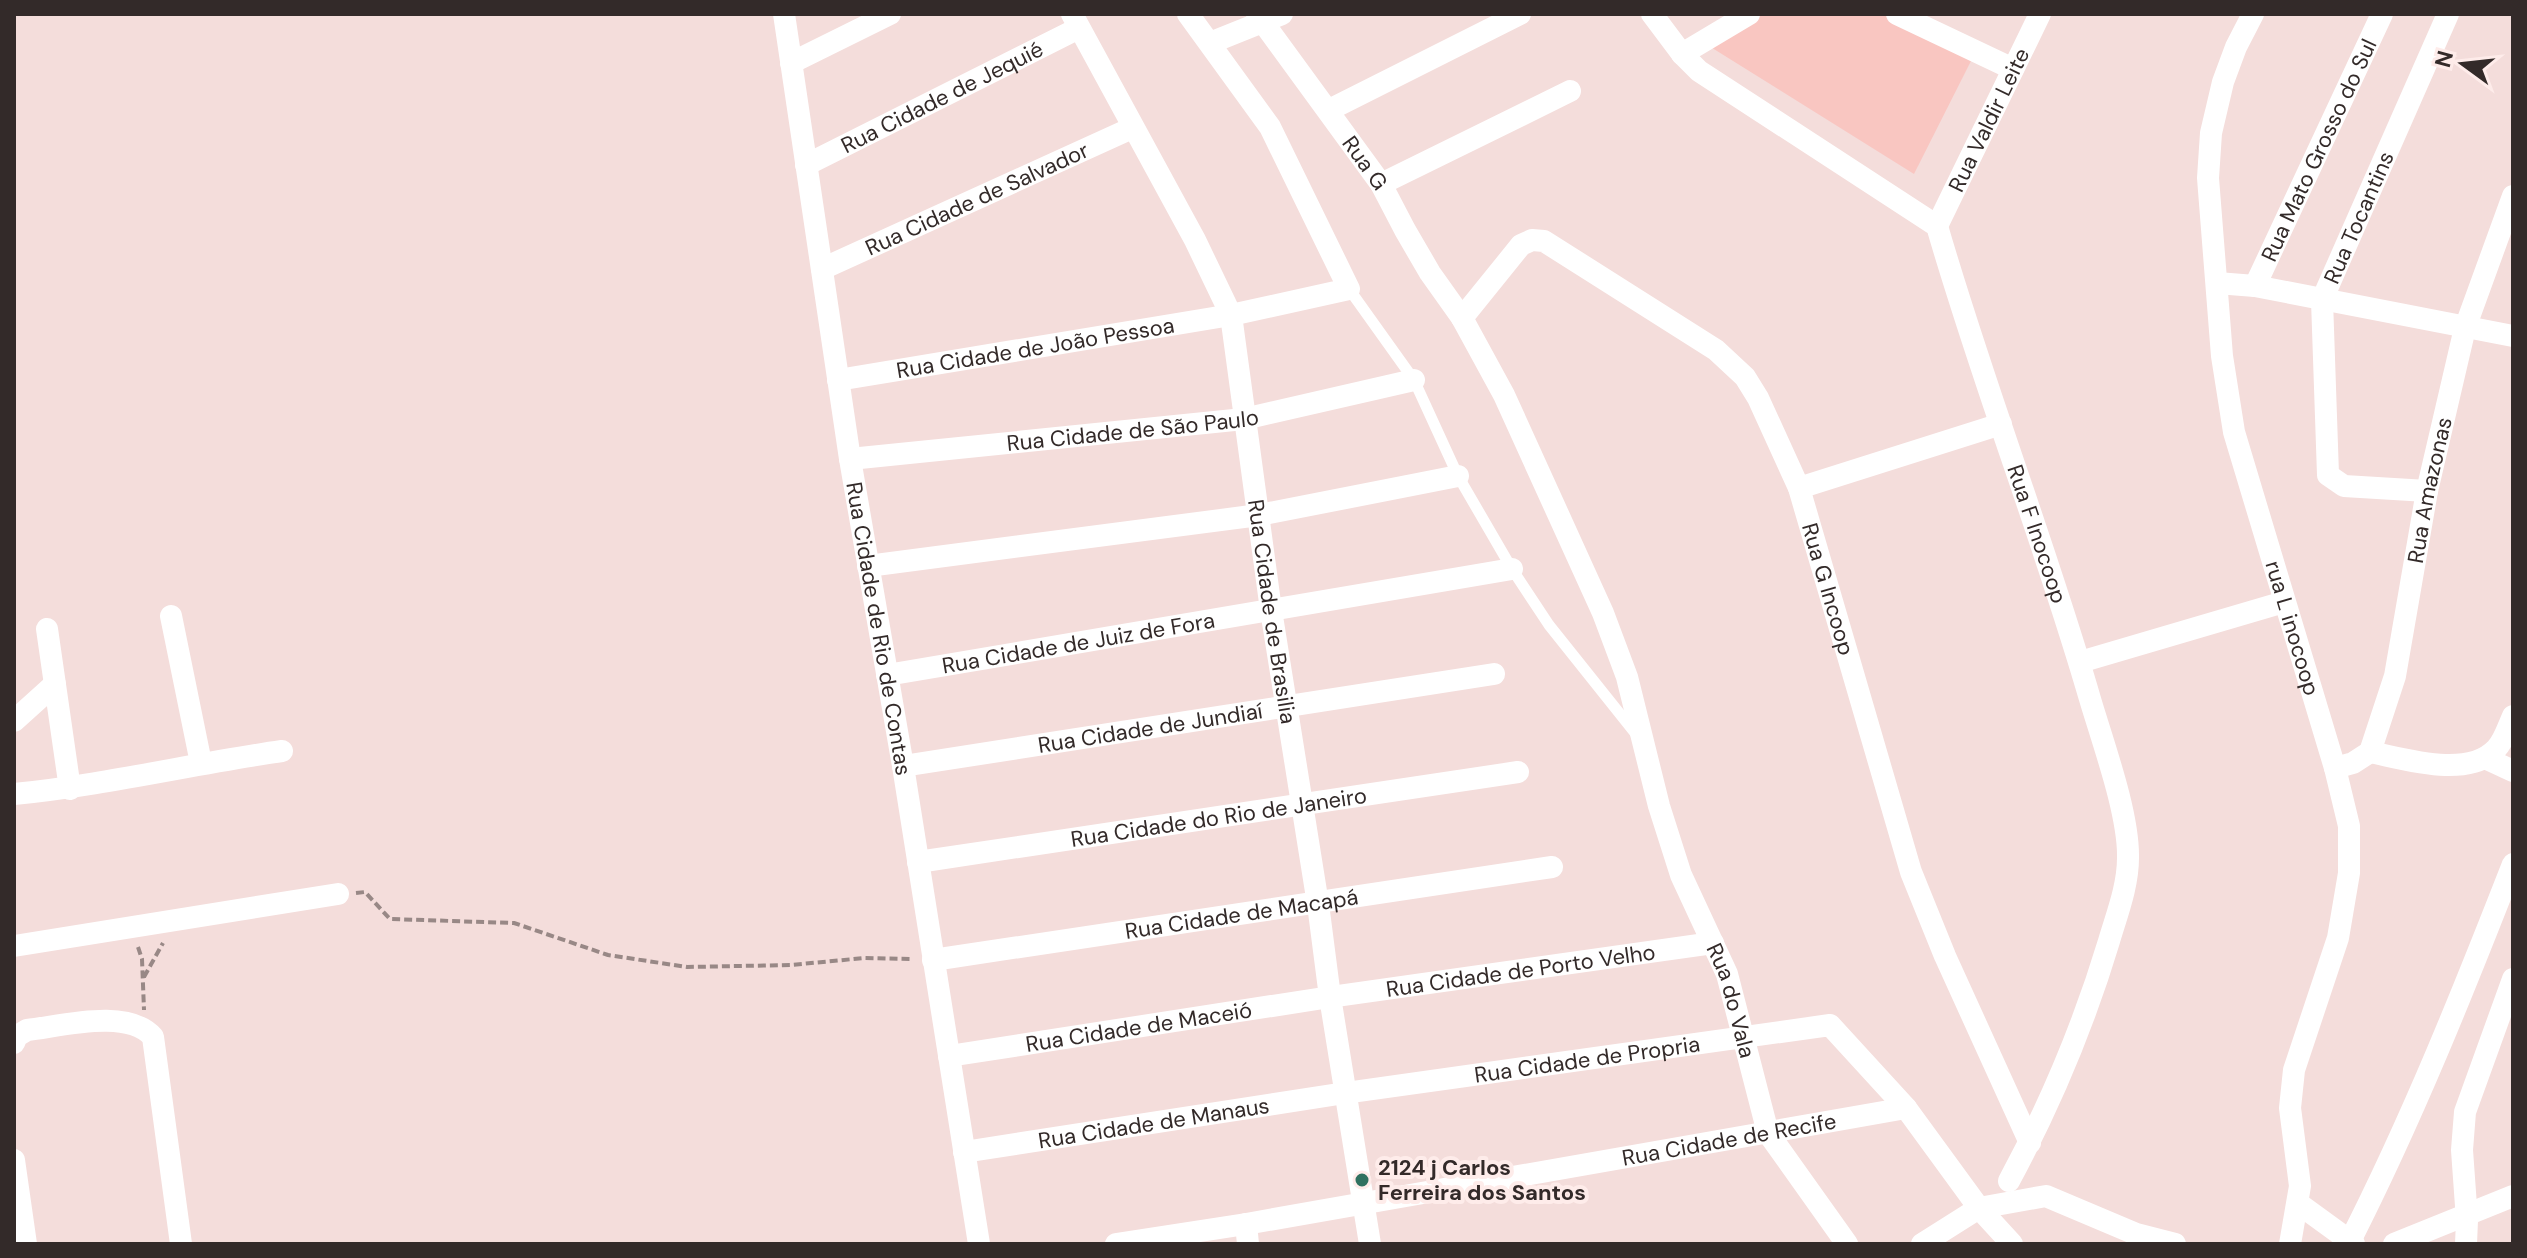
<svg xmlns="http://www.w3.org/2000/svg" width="2527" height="1258" font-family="'DM Sans',sans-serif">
  <rect width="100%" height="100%" fill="#f4dddb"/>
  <path fill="#f9c6c1" d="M1758,14h127l88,43 -59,117 -205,-128z"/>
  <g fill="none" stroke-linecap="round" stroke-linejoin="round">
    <path stroke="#988886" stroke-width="4" stroke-dasharray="8 4" stroke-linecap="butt" d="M356,893l9,-1 25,27 124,4 94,32 79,12 104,-2 73,-7 49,1
      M138,947l4,12 2,51
      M144,977l19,-34"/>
    <path stroke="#fff" stroke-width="11" d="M1349,289l65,91 44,96 54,93 37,56 87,109"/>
    <g stroke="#fff" stroke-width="22">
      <path id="s1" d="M784,14l66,445 53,307 76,478"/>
      <path id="s2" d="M1072,14l123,226 36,75 40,295 47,294 12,93 40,247"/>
      <path id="s3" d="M1257,14l124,170 24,46 25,43 32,45 42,77 99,218 24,64 32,129 22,69 46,99 41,159 79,111"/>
      <path id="s4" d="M1652,14l30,40 17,17 238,155c46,159 107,314 153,473 13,44 39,115 38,159 0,28 -11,56 -19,83 -25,83 -59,164 -100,240"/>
      <path d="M1897,14l116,55"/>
      <path id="s5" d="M2253,14l-17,33 -13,35 -12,51 -3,45 14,178 12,76 101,336 14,58v47l-11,65 -44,132 -4,38 10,78 -10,58"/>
      <path d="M1210,43l72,-29"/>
      <path d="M1682,54l67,-40"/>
      <path d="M791,63l99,-49"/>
      <path d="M1329,110l191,-96"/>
      <path id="s6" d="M806,165l273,-137"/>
      <path d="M1381,184l189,-93"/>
      <path id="s7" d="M1937,226l103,-212"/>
      <path id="s8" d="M822,269l310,-141"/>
      <path d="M2217,283l38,3 258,50"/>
      <path id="s9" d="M2255,286l127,-272"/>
      <path id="s10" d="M1462,318l59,-73 11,-5 12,1 172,109 29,27 13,21 41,90 112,384 34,84 85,187"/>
      <path id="s11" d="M838,380l393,-65 118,-26 -79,-162 -82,-113"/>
      <path id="s12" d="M850,459l394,-40 170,-39"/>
      <path d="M1799,488l202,-64"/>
      <path id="s13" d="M2427,491l-83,-5 -16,-11 -6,-175 126,-286"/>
      <path d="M868,566l391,-51 199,-39"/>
      <path d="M171,616l30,147"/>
      <path d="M47,629l23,160"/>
      <path d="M2080,662l204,-60"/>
      <path id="s14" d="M887,675l625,-106"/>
      <path d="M14,721l41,-37"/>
      <path d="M2370,752c35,7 98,27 126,-3 8,-8 12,-22 17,-33"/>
      <path d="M2485,758l28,13"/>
      <path id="s15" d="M903,766l591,-92"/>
      <path id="s16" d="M2335,768l18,-5 17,-11 25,-76 32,-185 38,-163 48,-132"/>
      <path d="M14,794c90,-9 178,-30 268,-43"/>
      <path id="s17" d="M918,862l600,-90"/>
      <path d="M14,946l324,-52"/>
      <path id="s18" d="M933,960l619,-93"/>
      <path d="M14,1043l3,-7 10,-6c35,-4 101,-22 126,7l28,207"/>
      <path id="s19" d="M949,1056l381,-59 383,-54"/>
      <path id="s20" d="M964,1152l381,-59 485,-68 76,83 73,100 33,36"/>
      <path d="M14,1160l12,84"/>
      <path d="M2299,1204l55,40"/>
      <path d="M1246,1224l2,20"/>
      <path d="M2350,1241c62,-122 113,-249 163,-377"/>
      <path id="s21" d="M1116,1244l130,-20 660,-116"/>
      <path d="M1922,1244l57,-36 67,-12 90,38 39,10"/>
      <path d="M2394,1244l119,-48"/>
      <path d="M2466,1244l1,-24 -5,-70 3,-38 48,-133"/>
    </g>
  </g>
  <circle fill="#307160" stroke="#feecea" stroke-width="3" cx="1362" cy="1180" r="8"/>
  <g text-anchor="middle" stroke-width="8" stroke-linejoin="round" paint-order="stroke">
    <g font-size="22" fill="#332a29" stroke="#feecea">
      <text dy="8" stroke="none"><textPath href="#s6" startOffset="152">Rua Cidade de Jequié</textPath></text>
      <text dy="8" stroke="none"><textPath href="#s7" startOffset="118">Rua Valdir Leite</textPath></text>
      <text dy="8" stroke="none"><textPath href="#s9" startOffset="150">Rua Mato Grosso do Sul</textPath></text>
      <text dy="8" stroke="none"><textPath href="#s3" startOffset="184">Rua G</textPath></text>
      <text dy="8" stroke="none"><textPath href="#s8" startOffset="170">Rua Cidade de Salvador</textPath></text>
      <text dy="8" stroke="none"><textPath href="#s13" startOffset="368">Rua Tocantins</textPath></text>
      <text dy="8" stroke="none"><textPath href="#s11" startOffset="200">Rua Cidade de João Pessoa</textPath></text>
      <text dy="8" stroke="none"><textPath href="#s12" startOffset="284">Rua Cidade de São Paulo</textPath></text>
      <text dy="8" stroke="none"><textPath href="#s16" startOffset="308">Rua Amazonas</textPath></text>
      <text dy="8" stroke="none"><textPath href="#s4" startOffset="682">Rua F Inocoop</textPath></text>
      <text dy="8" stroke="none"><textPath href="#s10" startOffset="590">Rua G Incoop</textPath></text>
      <text dy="8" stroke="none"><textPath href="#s2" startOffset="640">Rua Cidade de Brasilia</textPath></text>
      <text dy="8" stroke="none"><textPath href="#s1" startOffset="622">Rua Cidade de Rio de Contas</textPath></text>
      <text dy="8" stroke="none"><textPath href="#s5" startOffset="632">rua L inocoop</textPath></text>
      <text dy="8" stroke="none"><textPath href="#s14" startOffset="194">Rua Cidade de Juiz de Fora</textPath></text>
      <text dy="8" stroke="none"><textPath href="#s15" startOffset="250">Rua Cidade de Jundiaí</textPath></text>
      <text dy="8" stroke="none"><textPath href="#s17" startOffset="304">Rua Cidade do Rio de Janeiro</textPath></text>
      <text dy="8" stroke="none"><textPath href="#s18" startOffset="312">Rua Cidade de Macapá</textPath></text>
      <text dy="8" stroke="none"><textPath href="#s19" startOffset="578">Rua Cidade de Porto Velho</textPath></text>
      <text dy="8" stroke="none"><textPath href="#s3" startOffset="1104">Rua do Vala</textPath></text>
      <text dy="8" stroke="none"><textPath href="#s19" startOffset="192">Rua Cidade de Maceió</textPath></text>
      <text dy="8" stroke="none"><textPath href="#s20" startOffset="630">Rua Cidade de Propria</textPath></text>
      <text dy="8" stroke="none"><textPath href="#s20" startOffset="192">Rua Cidade de Manaus</textPath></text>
      <text dy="8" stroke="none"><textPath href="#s21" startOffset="622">Rua Cidade de Recife</textPath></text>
    </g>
    <g font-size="22" font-weight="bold" fill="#332a29" stroke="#feecea" text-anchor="start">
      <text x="1378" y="1175">2124 j Carlos<tspan x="1378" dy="25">Ferreira dos Santos</tspan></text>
    </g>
  </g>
  <rect width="2527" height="1258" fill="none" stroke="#332a29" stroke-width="32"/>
  <g transform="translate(2463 64) rotate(285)" stroke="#feecea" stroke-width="6" paint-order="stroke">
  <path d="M0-6L14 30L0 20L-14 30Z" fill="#332a29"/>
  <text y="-12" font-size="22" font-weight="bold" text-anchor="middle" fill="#332a29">N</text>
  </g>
</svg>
